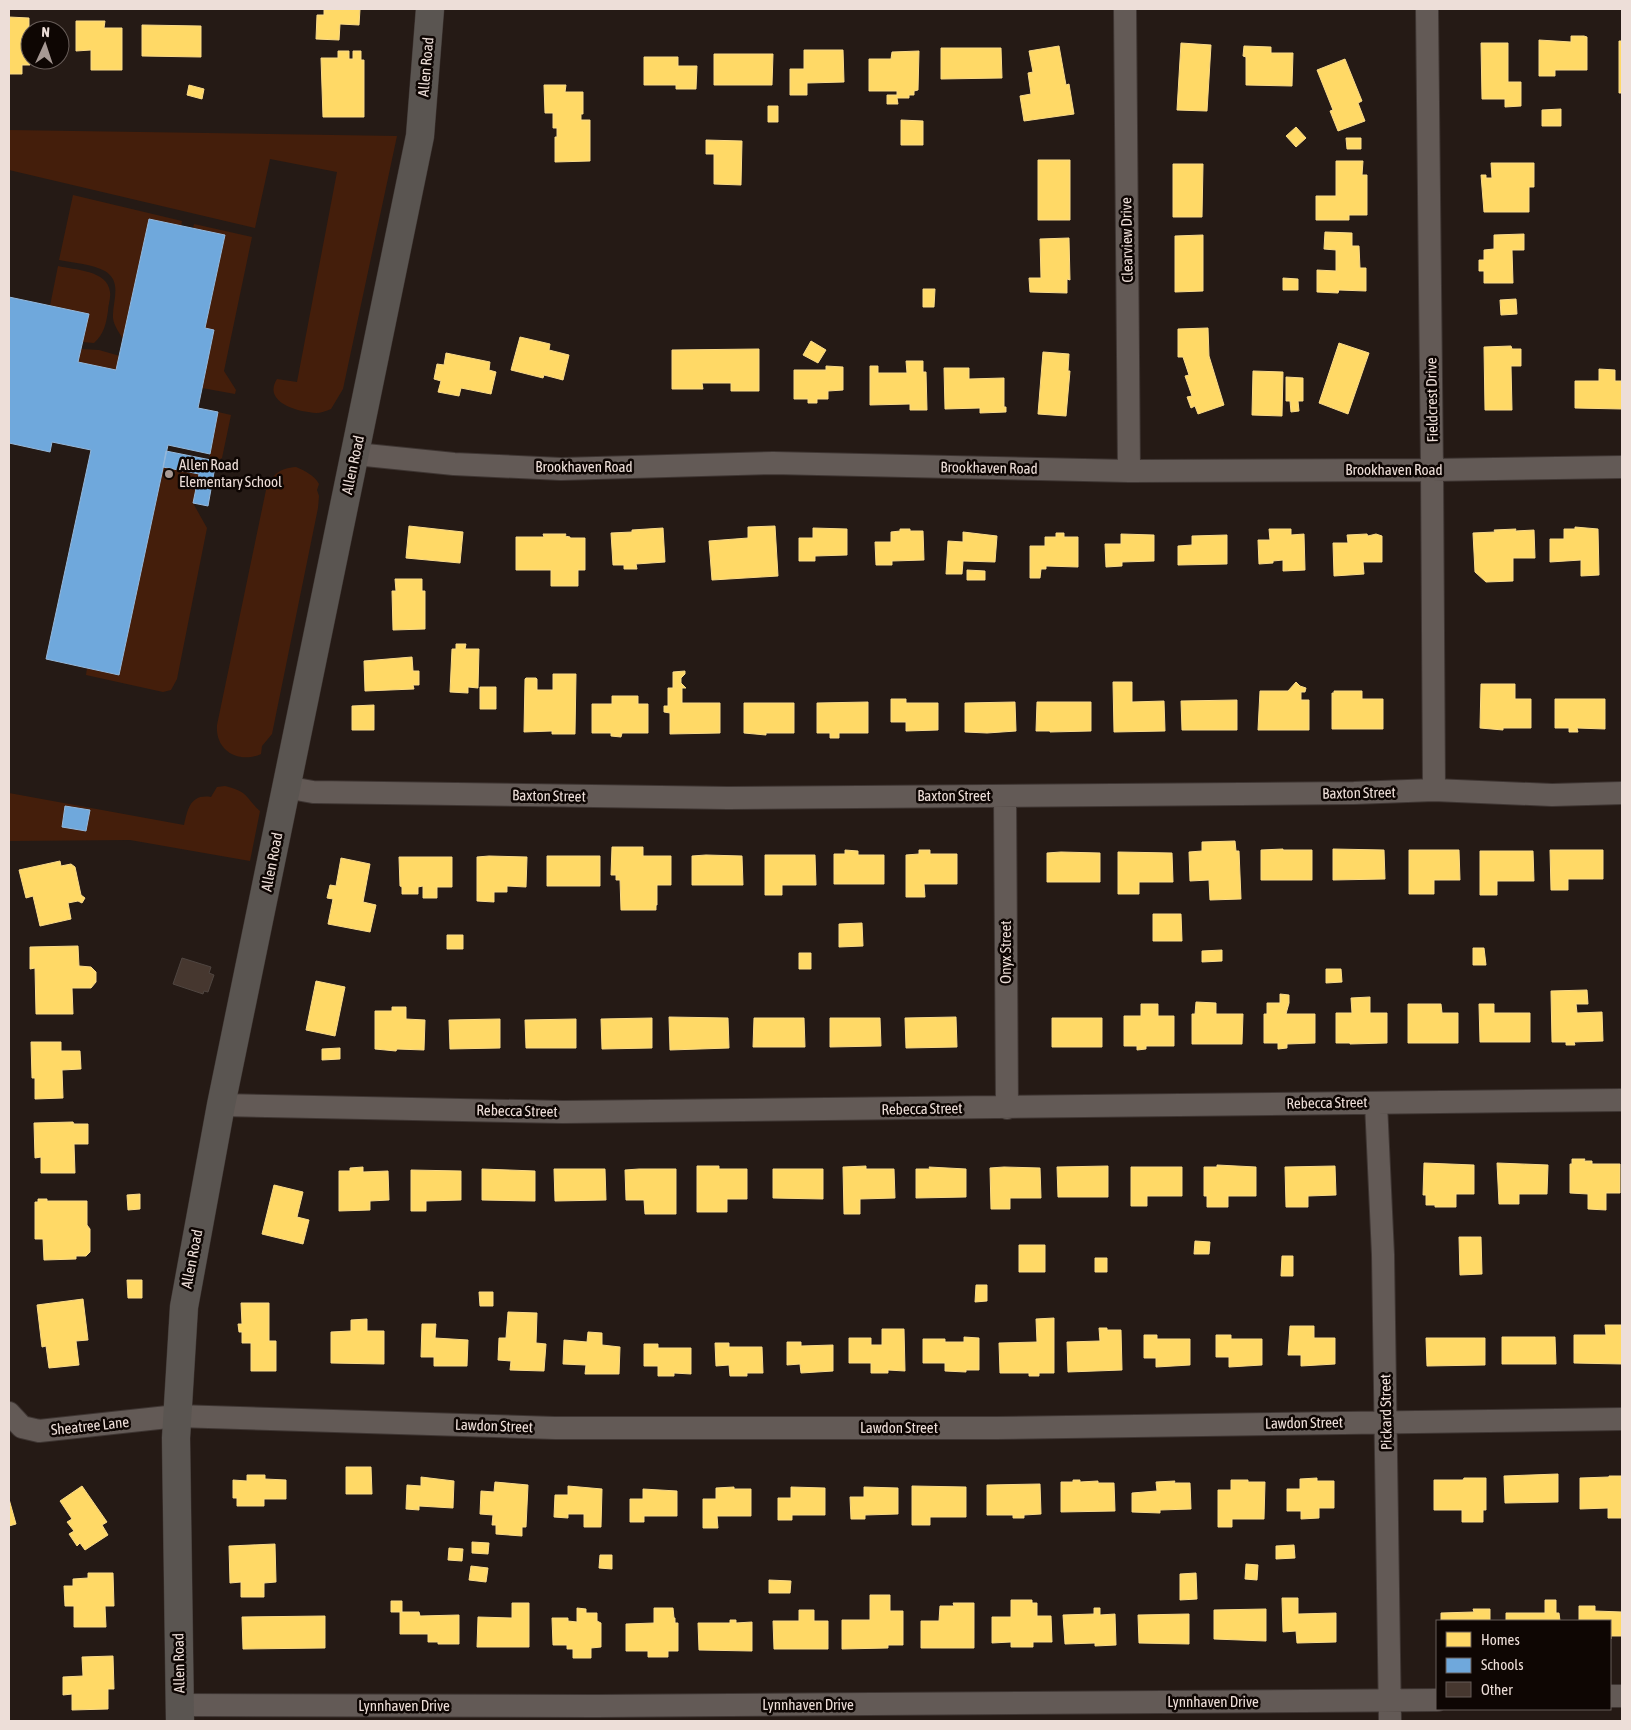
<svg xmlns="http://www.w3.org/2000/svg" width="1631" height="1730" font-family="'Asap Condensed',sans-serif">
  <rect width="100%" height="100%" fill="#251a15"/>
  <path fill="#441e0b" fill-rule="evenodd" d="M9,130l388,6 -54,253 -12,20c-5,2 -10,4 -15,4 -17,-1 -54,-10 -39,-34l20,3 40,-210 -67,-13 -15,69 -246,-58z
    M73,195l109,26 -1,5 -32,-7 -26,120c-4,-7 -9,-13 -10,-21 -1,-16 10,-36 -8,-47 -13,-7 -31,-8 -46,-11z
    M194,224l58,13 -28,134 12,19 -1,4 -33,-6 12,-57 -9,-3 20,-92 -32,-8z
    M58,266c16,4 50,4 52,26 1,6 -2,13 -2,19 -2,13 -4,23 -14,32l-12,-1 -32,-36z
    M81,349l18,1 21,6 -4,14 -38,-8z
    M218,412l13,3 -9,43 -6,3 -7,-1z
    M163,467l36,7 -6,29 14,25 -30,151 -6,11 -8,2 -77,-17 1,-7 31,7z
    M296,467c9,4 18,8 23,17l-2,6 2,6 -1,12 -46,226 -10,12 -1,8c-22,10 -46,-3 -44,-29l49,-235c6,-15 13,-22 30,-23z
    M225,786c24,6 19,10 35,25l-10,50 -120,-21 -121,1v-48l175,32c4,-16 6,-31 27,-28l6,-10zM65,806l24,3 -3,22 -24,-4z"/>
  <path fill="#ffd966" stroke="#fada88" d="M324,9h36l-1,16 -19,-1 -1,16 -23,-1 1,-24h7z
    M9,17l20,1v9h23v3h-22v35h-8v9h-13z
    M76,21h29l-1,7h18v42h-31v-20l-15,1z
    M142,25l59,1v31l-59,-1z
    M1571,36h13l3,1v33h-32v6h-16v-36l32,2z
    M1619,41h3v52h-3z
    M1181,43l30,2 -4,66 -30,-1z
    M1481,43h27v39h13v24l-16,1v-8h-23z
    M1059,46l7,39 3,-1 5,30 -50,7 -4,-25 11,-2 -3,-21 5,-1 -4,-21z
    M1244,46l27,1v6h22l-1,33 -46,-1v-28l-3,-1z
    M941,48h60l1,30 -61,1z
    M804,50h39l1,32 -37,1v12h-17v-26h14z
    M338,51h11v8h4v-8h8v9h3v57h-41l-2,-59h17z
    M919,51l-1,39 -4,1v4h-5v3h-12l1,6h-11v-9h10v-4h-28v-32h22l1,-7z
    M714,54h59l-1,31h-58z
    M644,57h34v9h19l-1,23h-20v-4h-32z
    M1345,59l17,42 -4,2 7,18 -27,10 -8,-20 3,-1 -16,-40z
    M189,85l15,4 -2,10 -15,-4z
    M544,85h22l-1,7h18v22h-2v6h9v41l-35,1v-25h2v-9h-4v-15h-8z
    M768,106h10v16h-10z
    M1561,109v17h-19v-16z
    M901,120l22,1v24h-22z
    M1296,127l10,11 -10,9 -10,-11z
    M1346,138h15v11h-14z
    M706,140l36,1 -1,44 -27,-1v-30h-8z
    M1038,160h32v60h-32z
    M1336,161h27l-1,14h5v40h-18v5h-33v-24h20z
    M1491,163h43v24h-5v25h-45l-3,-37h5v3h6z
    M1173,164h30l-1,53h-29z
    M1325,232l27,1v13h7l1,22h6v23l-27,-1 -1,3 -21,-1v-22l19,1v-21l-12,-1z
    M1524,234v16h-12l1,33h-29v-12h-5v-11h5v-10l10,-1v-14z
    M1203,235v56l-28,1v-56z
    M1069,238l1,42 -3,-1v14l-37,-1 -1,-14h12l-1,-39z
    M1283,278l15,1v11h-15z
    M923,289h12l-1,18h-11z
    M1516,299l1,15 -16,1 -1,-15z
    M1208,328l1,28 15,49 -26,9 -3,-8 -4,2 -4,-11 5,-1 -7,-20 4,-1 -6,-18h-5v-28z
    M520,337l30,7 -1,6 20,5 -6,25 -19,-5 -1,3 -32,-8z
    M811,341l15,9 -8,13 -15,-8z
    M1339,343l30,10 -21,61 -29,-11z
    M1511,346l1,3h9v17h-10l1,44h-27l-1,-63z
    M759,349v42h-28v-8h-29l1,6h-31v-39z
    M1043,352l26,2 -1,17h2l-4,45 -28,-2z
    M446,353l44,9 -1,8 7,2 -5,22 -30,-6 -2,8 -21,-4 3,-11 -7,-2 3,-15 7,1z
    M906,361h17v11h3l1,38h-17v-6l-40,1v-39h8v7h29z
    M826,366l17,1v23l-15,1v8h-11v4h-9v-4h-14v-29h32z
    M944,368h25v11l35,-1v29h2v5l-26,1v-5l-35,1z
    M1599,369l16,1v11h7v28l-47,-1v-27h24z
    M1253,371l30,1 -1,44 -30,-1z
    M1286,377l17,1v23h-5l1,10 -8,1 -1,-11h-4z
    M409,526l54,6 -3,31 -54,-5z
    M775,526l3,50 -66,4 -3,-39 39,-3v-11z
    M1575,527l23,2 1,46 -18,1v-16l-31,2v-23h14v-10h11z
    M663,528l2,34 -29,2 1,5h-13v-4h-11l-2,-32 21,-1v-2z
    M813,528l34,1v26l-32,1v5h-16v-23h14z
    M900,529h10v2h13l1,29 -32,1v4h-16l-1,-23h16v-10l9,-1z
    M1269,529h22v6l13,-1 1,36 -22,1v-11l-10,1v2l-14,1 -1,-24h12z
    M1516,529l-1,2 19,-1 1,28h-22v23l-27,1 -11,-10 -2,-39 22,-1 -1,-2z
    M963,532l34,4 -2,26 -32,-1 -1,13h-16l2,-33 15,1z
    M1056,533h8v4h14v30l-32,-1v3h-5l-1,9h-10v-32h15v-9h11z
    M543,534h23l-1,2 5,1v1h15v32h-7v16h-27v-16h-35v-33h28z
    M1121,534l33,1v26l-32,1v4l-16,1 -1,-23h16z
    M1367,534l1,2 8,-2 6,2v26h-19l1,12 -30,2 -1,-33h15l-1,-8z
    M1227,535v29l-49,1v-19l14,-1v-9z
    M967,570l18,1v9h-18z
    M395,579h27v12h3v38l-32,1 -1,-39h4z
    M456,644h10l-1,5h14l-1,39 -10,-1v6l-18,-1 2,-43h4z
    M412,657l1,14h6v14h-6l1,4 -49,2 -1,-30z
    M685,671v3l-4,4v5l5,5h-4v15h38v30l-50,1v-21l-6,-1v-6h4v-18h5v-16z
    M553,674h23l-1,60h-23v-3l-28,1 1,-53 1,-1h10l1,1v11h16z
    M1113,682h19v20l32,-1 1,30 -51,1z
    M1296,682l4,4 6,2 -1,4h-4v8h8v30h-51l2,-39h28z
    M1481,684h34v15h16v29h-28v2l-23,-2z
    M480,687h16v22h-16z
    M1334,691h28v8h21v30h-51v-36h2z
    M612,696h26v8h10v29h-26l-1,4 -10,-1v-3h-19v-29h20z
    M891,699h15v4h32v27l-32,1v-9h-15z
    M1555,699h50v30l-28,-1 1,4h-9v-4h-14z
    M1237,700v30h-55l-1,-29z
    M868,702v31h-29v5h-9v-5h-13v-30z
    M1015,702l1,29 -29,2 -22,-1v-29z
    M1037,702h54v29l-41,1v-1h-14z
    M744,703h50v30h-28v2l-22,-2z
    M374,705v25h-22v-24z
    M1235,841l1,10h3l2,48 -31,1 -1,-20 -19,1 -1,-29 13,-1v-9z
    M612,847h31v9h28v29h-14v20h-1v5h-35l-1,-30h-4v-5h-5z
    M1283,849v1h29v30h-51v-30z
    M1333,849l51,1 1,29 -52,1z
    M845,850l13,1v4h26v29h-50v-30h11z
    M919,850h11v4h27v30h-33l1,13h-19v-42l13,-1z
    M1409,850h50l1,30h-26v14h-25z
    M1550,850h53v29h-35v11h-17z
    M1480,851h53l1,30h-37v14h-17z
    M1061,852l39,1v29h-53v-29z
    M1118,852l54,1 1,29h-34v12h-21z
    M706,855l36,1 1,29h-51v-29z
    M765,855h50l1,30h-34v10h-17z
    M489,856l38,1 -1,30 -19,-1v6h-13v10l-17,-1v-44z
    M547,856h53v30h-53z
    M399,857h53v30h-15v11h-14v-12l-5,1v7h-16v-7l-2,-1z
    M341,858l29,6 -7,38 13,3 -6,27 -42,-8 5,-25 -6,-1 3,-13 6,1z
    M60,861l1,5 10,-2 4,3 6,28 4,3 -3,5 -4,-2 -10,2 3,16 -31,7 -7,-30 -7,2 -7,-28z
    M1153,914h28l1,27h-29z
    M862,923l1,23 -24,1v-23z
    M447,935h16v14h-16z
    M78,946l1,20 12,1 5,5v10l-5,6h-19l1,26h-37l-1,-46 -5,1v-22z
    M1473,948h11l2,17h-13z
    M1222,950v11l-20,1v-11z
    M799,953h12v16h-12z
    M1326,969h15l1,13 -16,1z
    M316,981l29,6 -10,49 -29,-6z
    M1587,990l1,14h-12l1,9 25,-1 1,29 -29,1 1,3h-9v-3h-14l-1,-51z
    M1280,994l9,1v8l-3,11h29v29l-28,1v4l-9,1v-6h-14v-29h3v-11h13z
    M1370,997v16h17v30l-37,1v-1h-14v-30h16l-1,-15z
    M1196,1002l20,1v11h27l-1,30h-50v-30h3z
    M1141,1004h17v12h16v30h-28v3l-9,1v-4h-13v-30h17z
    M1408,1004h33l1,9h16v30h-50z
    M1479,1004h15v9h36v29h-50z
    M392,1007h14v12l19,1 -1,30 -27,-1 -1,2 -21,-2v-38h17z
    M669,1017l59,1 1,30 -59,2z
    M956,1017l1,30 -51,1 -1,-30z
    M652,1018v30l-50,1 -1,-30z
    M754,1018h50l1,29h-52z
    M830,1018h50l1,28 -51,1z
    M1052,1018h50v29h-50z
    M500,1019v29l-50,1 -1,-29z
    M576,1019v29h-50l-1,-28z
    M31,1042h30v9h19l1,18 -19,1 1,28 -28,1v-21h-3z
    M340,1048v11l-18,1v-11z
    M73,1122l1,2h14v20h-14l1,29h-34v-16l-6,1 -1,-35z
    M1572,1159h13l-1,2h8v3h28v29h-14v17l-18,-1v-15l-18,-1v-29h2z
    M1424,1163l50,2v29h-18v13h-21v-2h-9v-10h-3z
    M1497,1163l51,2 -1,29h-28v10h-20z
    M1217,1165l39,2v29h-28v11h-21v-11h-3v-29h13z
    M697,1166h22v3h28v30h-20v13h-30z
    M866,1166v3h28l1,29 -35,1v15h-16l-1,-47z
    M1108,1166v31h-50l-1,-30z
    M1335,1166l1,29 -28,1v11h-22l-1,-40z
    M363,1167v5l25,-1 1,29 -19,1v9l-31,1v-40h11v-3z
    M929,1167l37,2v28l-50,1v-29h14z
    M1004,1167l36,1 1,30h-31v11h-19l-1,-41z
    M1131,1167h51v29h-35v10h-16z
    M482,1169l53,2v30l-53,-1z
    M554,1169h51l1,31 -51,1z
    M639,1169h37v45h-31l-1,-14h-18l-1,-30z
    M773,1169h50v30l-50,-1z
    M411,1170l50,1v29l-35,1v10h-15z
    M274,1185l29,7 -6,25 12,3 -6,24 -41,-10z
    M140,1194v15l-12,1 -1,-15z
    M38,1199h9v2h40v24l3,4v23l-4,4h-10v3l-32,1 -1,-21h-8v-37h3z
    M1459,1237h22l1,37 -22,1z
    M1195,1241l15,1 -1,12h-15z
    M1019,1245h26v27h-26z
    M1282,1256h11v20h-12z
    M1095,1258h12v14h-12z
    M127,1280h15v18h-14z
    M976,1285h11v16l-12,1z
    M479,1292h14v14h-13z
    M83,1299l5,41 -12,1 3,24 -30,3 -3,-22 -4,1 -5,-42z
    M241,1303h28v38h7v30h-25v-28h-9v-11h-3l-1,-8h4z
    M508,1312l29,1 -1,30 10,1 -2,27 -34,-1 1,-9 -13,-1 1,-22h7z
    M1054,1318v55h-15v3h-10v-3h-29l-1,-30 38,-1 -1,-23z
    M367,1319v12h17v33l-53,-1v-31l20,-1v-11z
    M422,1324h14l-1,14 33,2 -1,26h-33v-9h-13z
    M1605,1325h17v39l-48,-1v-28h32z
    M1290,1326h24v12h21v26l-34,2v-11h-13z
    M1099,1328h8v2h14l1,40 -54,2 -1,-30 33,-1z
    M882,1329h22l1,42 -17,-1v3h-17v-10h-22v-25h22v7h11z
    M588,1332l14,1v12l18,2 -1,27h-34l1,-9 -23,-1 1,-24 23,2z
    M1144,1335h13v4h33v26l-34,2v-9h-12z
    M1216,1335h15v4h31v26l-33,2v-10h-13z
    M964,1337l15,1v32h-13v2l-21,-1v-8h-22v-24h22v3h19z
    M1502,1337h53l1,27h-54z
    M1426,1338h59v27l-58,1z
    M787,1342h14v4l32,-1v26l-32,2 -1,-9 -13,1z
    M715,1343h14v4h33l1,26h-16v3h-17l-1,-11 -13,1z
    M644,1344h14v4h33v26l-17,-1v3h-16v-10h-14z
    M346,1467h25l1,27h-26z
    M1558,1474v28l-53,1 -1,-27z
    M247,1475h18v4l21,1v19h-22v7h-27v-8h-4v-18l14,1z
    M1609,1476h13v42h-14v-10l-28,1v-31l29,-1z
    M421,1477l33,4 -1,27 -34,-2v4l-13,-1 1,-24 14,1z
    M1317,1478v3h17v27h-15v10l-18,1v-8h-14v-22h13v-10z
    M1464,1478h22v32h-3v12h-21v-12h-28v-30h29z
    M1073,1480h7v2l18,-1v2h16l1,28 -54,1v-30h12z
    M1231,1480h17v2h17l-1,37h-32v8h-14v-37h13z
    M1175,1481l-1,2h16l1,26 -31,1v3l-28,-1v-19l25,-2 -1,-9z
    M495,1482l33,3 -2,42h-4v9l-26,-2v-9h-4l1,-10 -13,-1 1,-23 13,1z
    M1040,1484l1,30 -17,1v3h-11v-3h-26v-30z
    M82,1486l25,36 -5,3 6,10 -23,15 -5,-7 -3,3 -8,-12 5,-3 -7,-9 5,-3 -12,-18z
    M568,1486l34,3 -1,38h-17v-13h-16v4l-14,-1 1,-22h13z
    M912,1486l54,1v30h-36v8h-18z
    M734,1487v2h17v27h-34l1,12h-15v-29h13v-11z
    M791,1487l34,1v27h-33v5h-14v-22h13z
    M864,1487l34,1v26l-33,1v4h-14l-1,-22h14z
    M643,1489l34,2v25h-33v6h-14v-23h13z
    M9,1499l7,25 -7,2z
    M472,1542l17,1 -1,11 -16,-1z
    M275,1544l1,38 -12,1v14h-23v-15l-11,1 -1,-37z
    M1294,1545l1,13 -19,1v-13z
    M449,1548l14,1 -1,12 -14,-1z
    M600,1555h12v14l-13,-1z
    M1246,1564l12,1 -1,15 -12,-1z
    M471,1566l17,2 -2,14 -17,-2z
    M88,1573h25l1,33h-9l1,21h-32v-21h-9l-1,-20h9v-7l15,-1z
    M1196,1573l1,26 -17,1v-26z
    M769,1580l22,1 -1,12h-21z
    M870,1595h20v16h13v34h-15v3l-46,1v-29h28z
    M1282,1598h16v16l38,-1v29l-39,1 -1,-12 -13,1z
    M1011,1600h21v3h5v13h14l1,26h-19v5h-22v-5l-19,1v-26h19z
    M1545,1600h11v13h3l1,8h-54v-8h39z
    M391,1601h11v11h17l1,4 39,-1v29h-21v-2h-10v-8h-28v-22h-9z
    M512,1603h17v44h-52l1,-30 34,1z
    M953,1603h21v45h-53v-27h18l1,-15h14z
    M1579,1606h16v5l27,1v24h-11v3h-1v-18h-31z
    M577,1608l9,1v4h11v8l4,2v24l-10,1v10h-18v-9h-6v-4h-14l-1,-27h16v3l9,1z
    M654,1608h19l1,10h1v5h3v28h-10v6h-20v-6h-22v-27l28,-1z
    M1094,1608h6v7l15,-1 1,31 -21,1v-3l-30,1 -2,-29 31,-1z
    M1266,1609v32l-52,-2v-29z
    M1473,1609h17v12h-49v-8l33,-1z
    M799,1610h15v11h14v28h-54l-1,-28h26z
    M1189,1614v30l-50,-1 -1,-28z
    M325,1616v32l-82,1 -1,-32z
    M730,1620h6v3l16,-1v29l-53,-1 -1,-27h32z
    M113,1656l1,33h-6v20l-36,1v-16l-9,1v-18l20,-1 -1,-19z"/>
  <path fill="#6fa8dc" stroke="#95b8db" d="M149,219l76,16 -20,93 9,2 -16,78 20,4 -8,42 -42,-9 -49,230 -73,-16 45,-209 -39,-8 -2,10 -41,-9v-146l80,17 -11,48 38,8z
    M166,451l50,10 -8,45 -15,-3 6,-29 -36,-7z
    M65,806l25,4 -4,21 -24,-4z"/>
  <path fill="#46372f" stroke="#4f4540" d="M182,958l29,9 -2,6 5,2 -6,17 -4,-1 -1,3 -30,-10z"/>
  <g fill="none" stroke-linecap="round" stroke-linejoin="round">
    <defs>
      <path id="street" d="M1125,9l4,462
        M1427,9l5,461 2,320
        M356,454l98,10 107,5 212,-6 356,8 303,-1 190,-3
        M285,787l28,5 415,6 626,-5 80,-3 118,5 70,-2
        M1005,796l2,312
        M1376,1103l7,152 7,466
        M221,1105l342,7 1059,-12
        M9,1413l13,14 17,4 138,-15 378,12h441l626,-9
        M1610,1696h12
        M180,1705l416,1 841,-6"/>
      <path id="secondary" d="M180,1721l-4,-283 8,-131 37,-202 199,-969 10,-127"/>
    </defs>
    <use href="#street" stroke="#3e3532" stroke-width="24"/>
    <use href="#secondary" stroke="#3e3532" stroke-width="29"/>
    <use href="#street" stroke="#635a56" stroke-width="22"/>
    <use href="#secondary" stroke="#5a5551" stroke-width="28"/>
  </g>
  <circle fill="#a79994" stroke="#0e0603" stroke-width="2" cx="169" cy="474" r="5"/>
  <g text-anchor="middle" stroke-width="5" stroke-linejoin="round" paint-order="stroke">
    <g font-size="15" fill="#edded8" stroke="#0e0603">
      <text transform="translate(426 67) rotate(-85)" y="5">Allen Road</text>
      <text transform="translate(1127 240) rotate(-91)" y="5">Clearview Drive</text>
      <text transform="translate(1432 400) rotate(-91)" y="5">Fieldcrest Drive</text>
      <text transform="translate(353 465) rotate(-78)" y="5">Allen Road</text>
      <text x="584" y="472">Brookhaven Road</text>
      <text transform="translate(989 468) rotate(1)" y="5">Brookhaven Road</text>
      <text x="1394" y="475">Brookhaven Road</text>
      <text transform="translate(1359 793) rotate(-1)" y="5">Baxton Street</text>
      <text transform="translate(549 796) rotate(1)" y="5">Baxton Street</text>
      <text x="954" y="801">Baxton Street</text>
      <text transform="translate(272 862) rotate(-79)" y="5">Allen Road</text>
      <text transform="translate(1006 952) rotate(-90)" y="5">Onyx Street</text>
      <text transform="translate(1327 1103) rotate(-1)" y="5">Rebecca Street</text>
      <text transform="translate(922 1109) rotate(-1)" y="5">Rebecca Street</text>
      <text transform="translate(517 1111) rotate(1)" y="5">Rebecca Street</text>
      <text transform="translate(192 1259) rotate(-79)" y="5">Allen Road</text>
      <text transform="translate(1386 1412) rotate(-91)" y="5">Pickard Street</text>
      <text transform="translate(1304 1423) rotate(-1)" y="5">Lawdon Street</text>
      <text transform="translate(90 1426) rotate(-6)" y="5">Sheatree Lane</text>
      <text transform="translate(494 1426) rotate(2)" y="5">Lawdon Street</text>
      <text x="899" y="1433">Lawdon Street</text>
      <text transform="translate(179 1663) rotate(-91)" y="5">Allen Road</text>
      <text x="1213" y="1707">Lynnhaven Drive</text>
      <text x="808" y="1710">Lynnhaven Drive</text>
      <text x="404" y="1711">Lynnhaven Drive</text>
    </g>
    <g font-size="15" fill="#edded8" stroke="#0e0603" text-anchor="start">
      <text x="179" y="470">Allen Road<tspan x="179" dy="17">Elementary School</tspan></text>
    </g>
  </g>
  <rect width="1631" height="1730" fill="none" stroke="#edded8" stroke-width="20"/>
  <rect x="1436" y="1620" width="175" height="90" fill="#0e0603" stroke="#675c58"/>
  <rect x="1446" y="1632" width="25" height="15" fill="#ffd966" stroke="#675c58"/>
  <text x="1481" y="1645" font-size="15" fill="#edded8">Homes</text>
  <rect x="1446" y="1658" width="25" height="15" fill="#6fa8dc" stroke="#675c58"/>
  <text x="1481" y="1670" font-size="15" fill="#edded8">Schools</text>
  <rect x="1446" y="1682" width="25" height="15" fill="#46372f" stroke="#675c58"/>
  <text x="1481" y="1695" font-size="15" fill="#edded8">Other</text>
  <g transform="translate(45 45) rotate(3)"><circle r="24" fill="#0e0603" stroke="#675c58"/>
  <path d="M0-4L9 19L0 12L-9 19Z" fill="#a79994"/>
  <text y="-8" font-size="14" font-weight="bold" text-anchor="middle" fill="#edded8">N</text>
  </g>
</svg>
